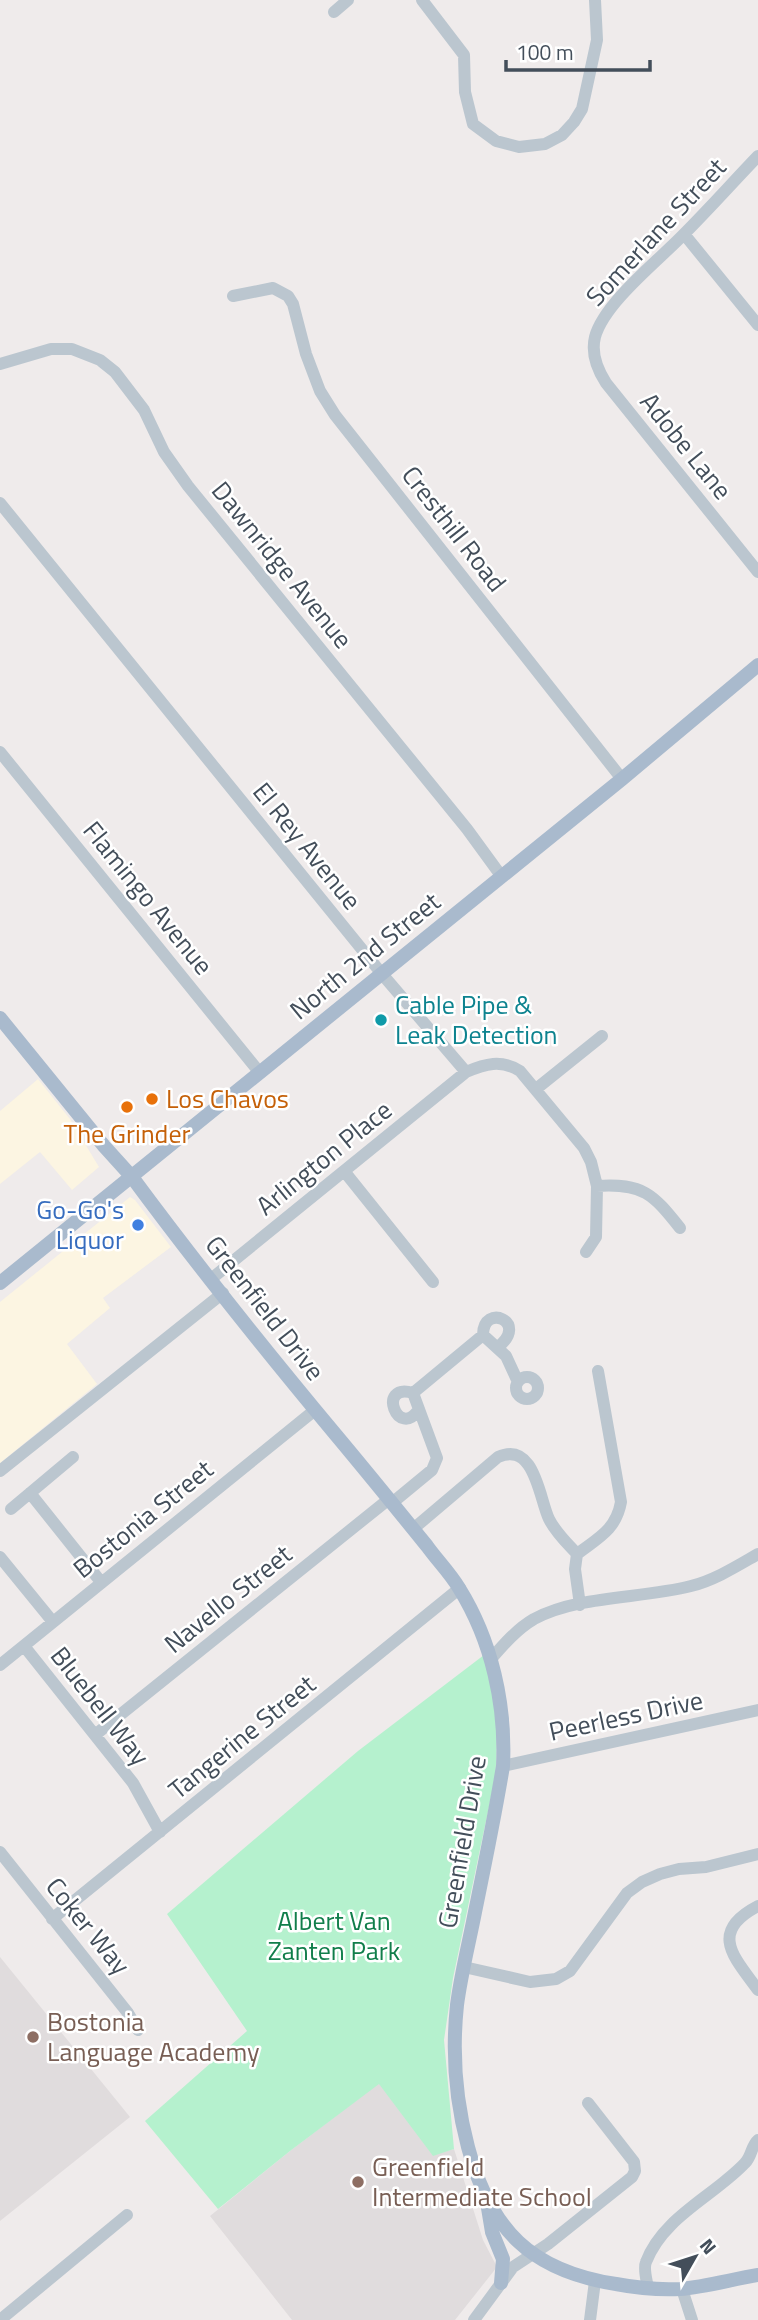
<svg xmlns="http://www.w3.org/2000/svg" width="758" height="2320" font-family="'Titillium Web',sans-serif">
  <rect width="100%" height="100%" fill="#efebeb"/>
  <path fill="#fcf5e2" d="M38,1079l32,40 29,48 -27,23 -32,-38 -40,32v-73z
    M130,1197l5,3 36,47 -68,51 7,10 -43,36 30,40 -97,79v-161z"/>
  <path fill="#e0dcdd" d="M0,1957l130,160 -130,104z
    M379,2083l54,72 21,-6 29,91 14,27 -42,53h-163l-82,-104 80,-65z"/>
  <path fill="#b5f1ce" d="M484,1655c12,39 15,82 11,123l-42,200 -9,62 10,109 -21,7 -54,-72 -89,67 -72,58 -73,-88 102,-90 -80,-117 191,-163z"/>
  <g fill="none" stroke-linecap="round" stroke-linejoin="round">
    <path stroke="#bbc6cf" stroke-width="12" d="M422,0l42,55 1,37 8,32 23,17 23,6 26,-3 17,-9 12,-13 8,-13 15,-69 -2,-40
      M334,12l14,-12
      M758,156c-25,26 -49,53 -75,79 -24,25 -79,68 -88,102 -4,16 2,32 11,46l152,189
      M684,234l74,91
      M233,296l40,-8 15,8 5,8 13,50 14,37 15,24 287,364
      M0,364l51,-15h21l28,11 15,12 29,38 20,42 24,34 279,343 35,48
      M0,503l382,471 84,98
      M0,752l260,321
      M536,1089l66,-53
      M344,1171l89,111
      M597,1186c46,-3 56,8 83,42
      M211,1279l255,-207c19,-8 35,-13 54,-1l64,77 7,14 6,24 -1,51 -10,15
      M483,1335c0,-33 47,-13 15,12
      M516 1388a11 11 0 1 1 22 0a11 11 0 1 1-22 0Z
      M413,1393c-37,-11 -15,48 6,16
      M0,1471l223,-178
      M30,1493l71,89
      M392,1503l40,-33 5,-12 -24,-65 70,-58 23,21 12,26
      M11,1509l62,-52
      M413,1529l85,-72c37,-16 41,41 51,62 7,14 18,24 28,35
      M0,1557l53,65
      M580,1605l-5,-36 2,-15c21,-16 39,-24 44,-52l-23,-131
      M24,1646l109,137 27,49
      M491,1659c13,-15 26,-30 43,-40 45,-24 107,-20 157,-33 24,-6 46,-20 67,-32
      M0,1665l315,-255
      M95,1735l294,-236
      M503,1766l255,-56
      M0,1852l128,161 10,17
      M758,1906c-50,26 -24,51 0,84
      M52,1919l408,-331
      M464,1967l66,15 26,-3 14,-8 57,-78 15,-11 18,-8 19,-5 27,-2 52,-13
      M648,2288c-1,-7 -5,-19 -2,-26 17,-45 68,-66 99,-99 7,-7 6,-17 13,-23
      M682,2289l10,31
      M0,2320l127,-105
      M474,2320l39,-53 35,-23 84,-67 3,-6 -1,-9 -46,-59
      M590,2320l5,-39"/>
    <path stroke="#a9bacd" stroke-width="14" d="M0,1018l104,128 28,31c65,88 134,174 204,258 31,37 61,74 91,111 10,14 23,27 32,42 33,53 47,117 44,178 -8,49 -18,97 -28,146 -6,31 -14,62 -18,93 -5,47 -1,97 11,142 22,83 63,124 148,137 21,4 42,6 64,5 25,-2 53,-10 78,-14
      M0,1283l622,-504 136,-114
      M488,2208l4,24 11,27 -2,24"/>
  </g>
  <circle fill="#0f9aa8" stroke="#fff" stroke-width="2.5" cx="381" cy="1020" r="7"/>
  <g fill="#e8710a" stroke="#fff" stroke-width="2.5">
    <circle cx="152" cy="1099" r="7"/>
    <circle cx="127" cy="1107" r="7"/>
  </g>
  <circle fill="#3f7fe0" stroke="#fff" stroke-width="2.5" cx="138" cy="1225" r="7"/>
  <g fill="#8d6e63" stroke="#fff" stroke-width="2.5">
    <circle cx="33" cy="2037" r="7"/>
    <circle cx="358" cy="2182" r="7"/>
  </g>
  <g text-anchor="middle" stroke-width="5" stroke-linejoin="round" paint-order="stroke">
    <g font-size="26" fill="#434e5a" stroke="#fff">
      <text transform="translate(656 232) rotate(-47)" y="9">Somerlane Street</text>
      <text transform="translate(686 446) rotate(51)" y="9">Adobe Lane</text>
      <text transform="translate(454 529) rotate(52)" y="9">Cresthill Road</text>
      <text transform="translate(282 565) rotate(51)" y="9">Dawnridge Avenue</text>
      <text transform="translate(307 846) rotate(51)" y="9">El Rey Avenue</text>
      <text transform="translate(148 898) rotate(51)" y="9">Flamingo Avenue</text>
      <text transform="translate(365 956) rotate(-39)" y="9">North 2nd Street</text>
      <text transform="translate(324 1158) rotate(-39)" y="9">Arlington Place</text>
      <text transform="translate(265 1308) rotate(52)" y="9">Greenfield Drive</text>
      <text transform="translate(143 1519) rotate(-39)" y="9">Bostonia Street</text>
      <text transform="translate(228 1599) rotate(-39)" y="9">Navello Street</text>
      <text transform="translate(100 1706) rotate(52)" y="9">Bluebell Way</text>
      <text transform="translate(626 1716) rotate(-12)" y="9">Peerless Drive</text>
      <text transform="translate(242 1737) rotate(-39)" y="9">Tangerine Street</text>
      <text transform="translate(462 1842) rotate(-80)" y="9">Greenfield Drive</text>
      <text transform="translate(88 1926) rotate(51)" y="9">Coker Way</text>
    </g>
    <g font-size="26" fill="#0d838f" stroke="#fff" text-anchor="start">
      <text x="395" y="1014">Cable Pipe &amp;<tspan x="395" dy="30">Leak Detection</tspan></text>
    </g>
    <g font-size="26" fill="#c56008" stroke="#fff" text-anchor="start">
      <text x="166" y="1108">Los Chavos</text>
      <text x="127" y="1143" text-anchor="middle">The Grinder</text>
    </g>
    <g font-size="26" fill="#366cbe" stroke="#fff" text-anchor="end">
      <text x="124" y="1219">Go-Go's<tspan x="124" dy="30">Liquor</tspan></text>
    </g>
    <g font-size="26" fill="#117e4b" stroke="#fff">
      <text x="334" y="1930">Albert Van<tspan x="334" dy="30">Zanten Park</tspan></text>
    </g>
    <g font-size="26" fill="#785e54" stroke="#fff" text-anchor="start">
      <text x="47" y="2031">Bostonia<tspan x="47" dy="30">Language Academy</tspan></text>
      <text x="372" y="2176">Greenfield<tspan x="372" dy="30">Intermediate School</tspan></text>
    </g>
  </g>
  <g transform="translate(695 2257) rotate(51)" stroke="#ffffff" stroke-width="5" paint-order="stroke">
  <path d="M0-5L12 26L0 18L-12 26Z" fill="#434e5a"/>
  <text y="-10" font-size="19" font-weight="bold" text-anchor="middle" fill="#434e5a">N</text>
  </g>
  <path d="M506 60v10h144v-10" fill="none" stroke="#434e5a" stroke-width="3.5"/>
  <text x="516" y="60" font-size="21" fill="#434e5a" stroke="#ffffff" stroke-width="5" paint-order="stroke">100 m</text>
</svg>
